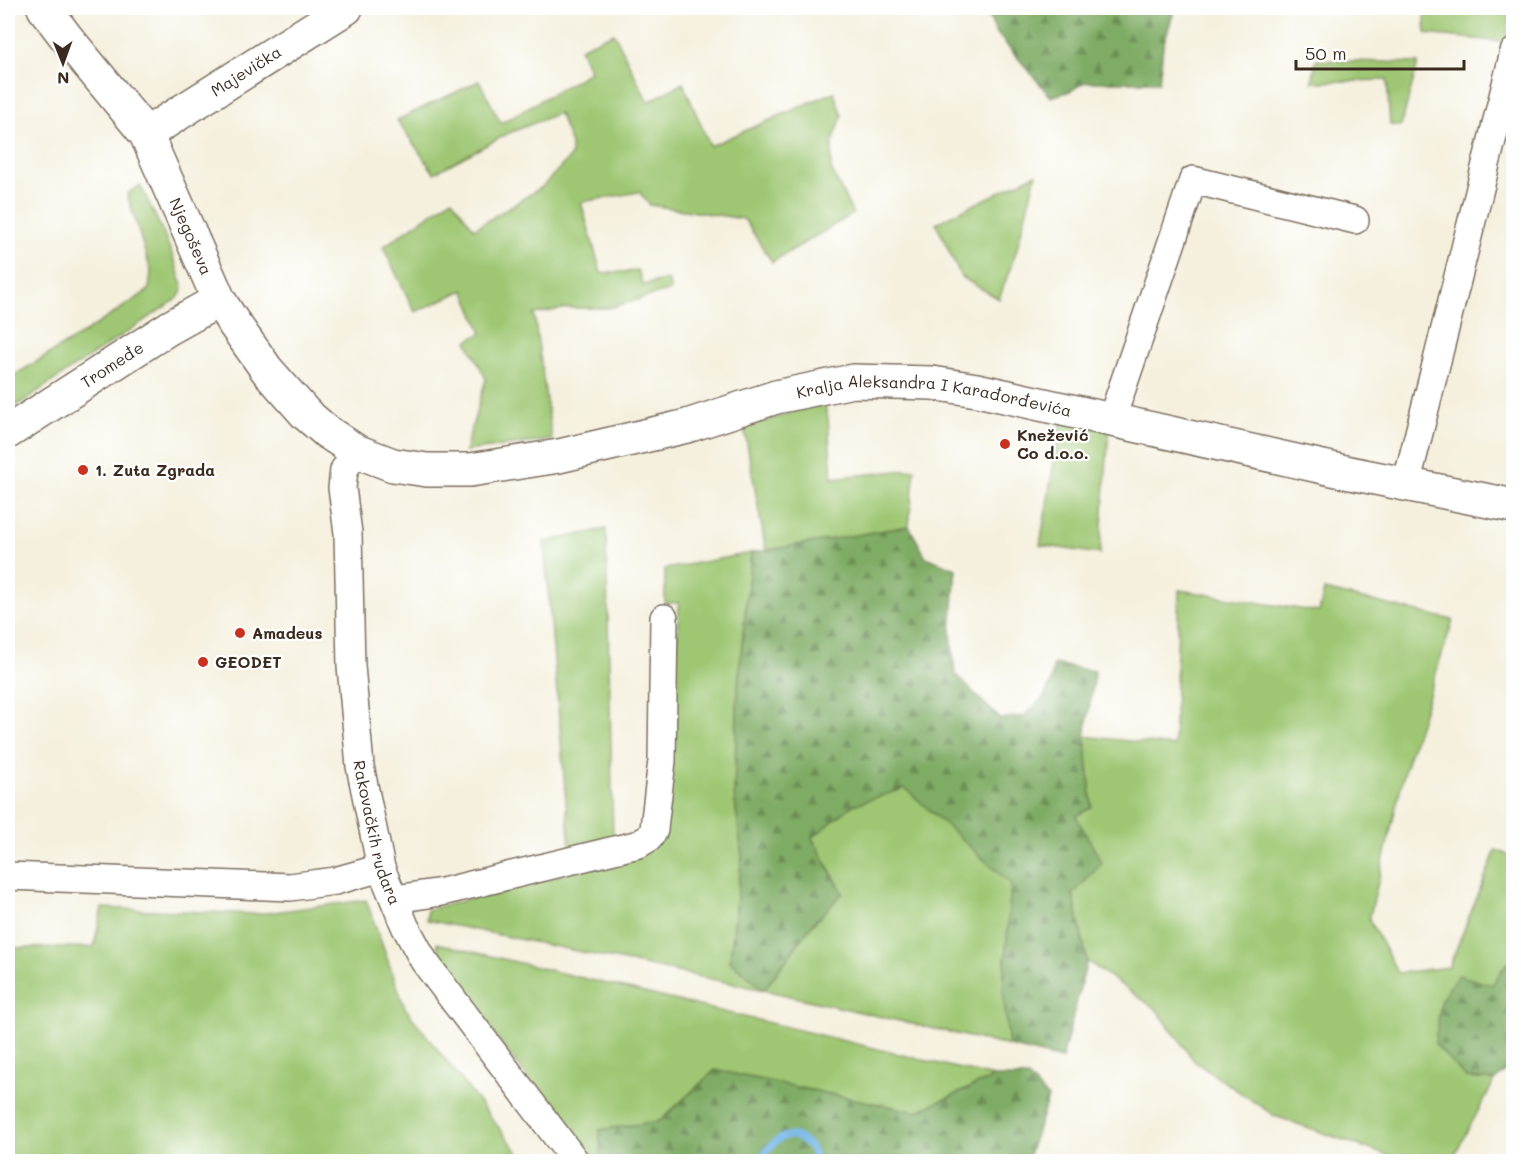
<svg xmlns="http://www.w3.org/2000/svg" width="1521" height="1169" font-family="Mali,sans-serif">
  <defs>
    <pattern id="forest-firs" width="22" height="20" patternUnits="userSpaceOnUse" patternTransform="scale(1.5)"><rect width="22" height="20" fill="#7fac65"/><path d="M5 1l3.5 6h-7zM16 11l3.5 6h-7z" fill="#698c53"/></pattern>
  </defs>
  <rect width="100%" height="100%" fill="#fff"/>
  <filter id="ink" filterUnits="userSpaceOnUse"><feTurbulence type="fractalNoise" baseFrequency=".0167" numOctaves="2"/><feDisplacementMap in="SourceGraphic" scale="12" xChannelSelector="R" yChannelSelector="G"/><feConvolveMatrix kernelMatrix="1 2 1 2 8 2 1 2 1" color-interpolation-filters="sRGB"/></filter>
  <filter id="wash" filterUnits="userSpaceOnUse"><feTurbulence type="fractalNoise" baseFrequency=".008" numOctaves="4" result="noise"/><feDisplacementMap in="SourceGraphic" scale="24" xChannelSelector="R" yChannelSelector="G"/><feGaussianBlur stdDeviation="1.35" result="paint"/><feColorMatrix in="noise" values="0 0 0 0 0 0 0 0 0 0 0 0 0 0 0 0 0 1.4 0 .05"/><feComposite in="paint" operator="in"/></filter>
  <g filter="url(#wash)">
    <rect width="100%" height="100%" fill="#f5f0de"/>
    <path fill="#9fc773" stroke="#6d7848" stroke-width="1.5" d="M1424,8h86l-4,34 -80,-8z
      M614,33l34,69 35,-19 27,63 124,-54 8,24 -10,29 -1,24 22,45 -81,48 -28,-43 -94,-14 -11,-13 -58,10 20,71 37,-2 5,14 25,-6 3,11 -62,18h-41l-34,6 18,126 -87,11 21,-72 -19,-38 15,-8 -18,-43 -49,22 -32,-65 69,-48 22,30 68,-42 29,-31v-12l-12,-31 -50,20 -75,40 -37,-53 82,-39 22,42 89,-51 -10,-24z
      M1316,60l102,3 -17,63 -11,-1 -3,-45 -75,2z
      M1036,174l-20,78 -17,47 -38,-22 -25,-54z
      M140,185c17,34 34,67 43,104l-5,9 -170,113v-32l79,-48 62,-41 2,-19 -24,-77z
      M824,403l4,15 4,60 83,-9 -6,57 -143,25 -22,-124z
      M1061,421l48,9 -9,124 -60,-9z
      M606,529l7,307 -43,11 -26,-305z
      M751,553l-13,133 -4,107 8,62 -12,106 34,29 46,-63 33,-34 -31,-55 41,-33 52,-17 106,96 -8,106 6,56 -245,-56 -337,-70v-10l211,-55 39,-212 2,-40h-14v-34z
      M1179,590l140,22 5,-22 129,30 -48,149 -36,151 29,53 51,-6 47,-117 17,7v106h-6l-15,22 -26,93 29,2 -44,81h-48l-128,-45 -80,-54 -38,-52 -70,-49 -14,-67 3,-78 16,-10 -7,-70 89,10z
      M366,900l39,108 120,153h-517v-213l86,-1 8,-39 156,6z
      M437,943l557,134 -78,35 -201,-42 -55,51 -60,9 1,31h-10l-151,-198z"/>
    <path fill="url(#forest-firs)" stroke="#5d6b42" stroke-width="1.5" d="M986,8h189l-12,38 -4,36h-74l-15,9 -19,6 -56,-66z
      M909,526l17,31 30,12 -5,63 4,42 45,45 24,-3 20,-19 7,-16 3,-17 41,7 -10,65 7,71 -16,9 26,47 -29,31 14,67 -25,98 -53,-13 -6,-56 8,-106 -106,-96 -52,17 -41,33 31,55 -33,34 -46,63 -34,-29 12,-106 -8,-62 4,-107 13,-133z
      M1507,963h6v101l-18,16 -29,-2 -31,-34 6,-44 17,-25 34,10z
      M715,1070l201,42 78,-35h34l20,21 -21,63h-426l-1,-31 60,-9z"/>
    <g fill="none" stroke-linecap="round" stroke-linejoin="round">
      <path stroke="#75b6e9" stroke-width="7" d="M758,1162c5,-6 10,-14 16,-19 19,-17 36,-1 44,19"/>
    </g>
  </g>
  <g filter="url(#ink)">
    <g fill="none" stroke-linecap="round" stroke-linejoin="round">
      <defs>
        <g id="minor">
          <path d="M1111,421l82,-241 162,40"/>
          <path id="s1" d="M356,451l-12,19 -2,18 6,45 3,133 9,100 21,102 24,58 19,35 152,201"/>
          <path d="M1406,485l108,-433"/>
          <path d="M8,876l282,11 45,-6 46,-13"/>
          <path d="M395,899l47,-7 197,-48 10,-6 5,-8 1,-11 7,-58 2,-143"/>
        </g>
        <g id="tertiary">
          <path id="s2" d="M44,8l22,29 80,97 73,166 14,22 34,48 39,44 21,18 29,19 37,14 34,5h43l89,-14 128,-30 89,-29 77,-16 79,2 45,7 373,83 164,33"/>
          <path id="s3" d="M146,134l200,-126"/>
          <path id="s4" d="M8,432l161,-104 50,-28"/>
        </g>
      </defs>
      <use href="#minor" stroke="#7c6f61" stroke-width="30"/>
      <use href="#tertiary" stroke="#7c6f61" stroke-width="36"/>
      <use href="#minor" stroke="#fff" stroke-width="27"/>
      <use href="#tertiary" stroke="#fff" stroke-width="33"/>
    </g>
  </g>
  <g fill="#c8321e" stroke="#fff" stroke-width="2">
    <circle cx="1005" cy="444" r="6"/>
    <circle cx="83" cy="470" r="6"/>
    <circle cx="240" cy="633" r="6"/>
    <circle cx="203" cy="662" r="6"/>
  </g>
  <g text-anchor="middle" stroke-width="4.5" stroke-linejoin="round" paint-order="stroke">
    <g font-size="16" fill="#3b2a1e" stroke="#fff">
      <text dy="6" stroke="none"><textPath href="#s3" startOffset="118">Majevička</textPath></text>
      <text dy="6" stroke="none"><textPath href="#s2" startOffset="274">Njegoševa</textPath></text>
      <text dy="6" stroke="none"><textPath href="#s4" startOffset="124">Tromeđe</textPath></text>
      <text dy="6" stroke="none"><textPath href="#s2" startOffset="1142">Kralja Aleksandra I Karađorđevića</textPath></text>
      <text dy="6" stroke="none"><textPath href="#s1" startOffset="388">Rakovačkih rudara</textPath></text>
    </g>
    <g font-size="16" font-weight="bold" fill="#3b2a1e" stroke="#fff" text-anchor="start">
      <text x="1017" y="441">Knežević<tspan x="1017" dy="18">Co d.o.o.</tspan></text>
      <text x="95" y="476">1. Zuta Zgrada</text>
      <text x="252" y="639">Amadeus</text>
      <text x="215" y="668">GEODET</text>
    </g>
  </g>
  <rect width="1521" height="1169" fill="none" stroke="#fff" stroke-width="30"/>
  <g transform="translate(63 63) rotate(179)" stroke="#ffffff" stroke-width="4.5" paint-order="stroke">
  <path d="M0-4.5L10 22L0 15L-10 22Z" fill="#3b2a1e"/>
  <text y="-9" font-size="16" font-weight="bold" text-anchor="middle" fill="#3b2a1e">N</text>
  </g>
  <path d="M1296 60v9h168v-9" fill="none" stroke="#3b2a1e" stroke-width="3"/>
  <text x="1305" y="60" font-size="18" fill="#3b2a1e" stroke="#ffffff" stroke-width="4.5" paint-order="stroke">50 m</text>
</svg>
